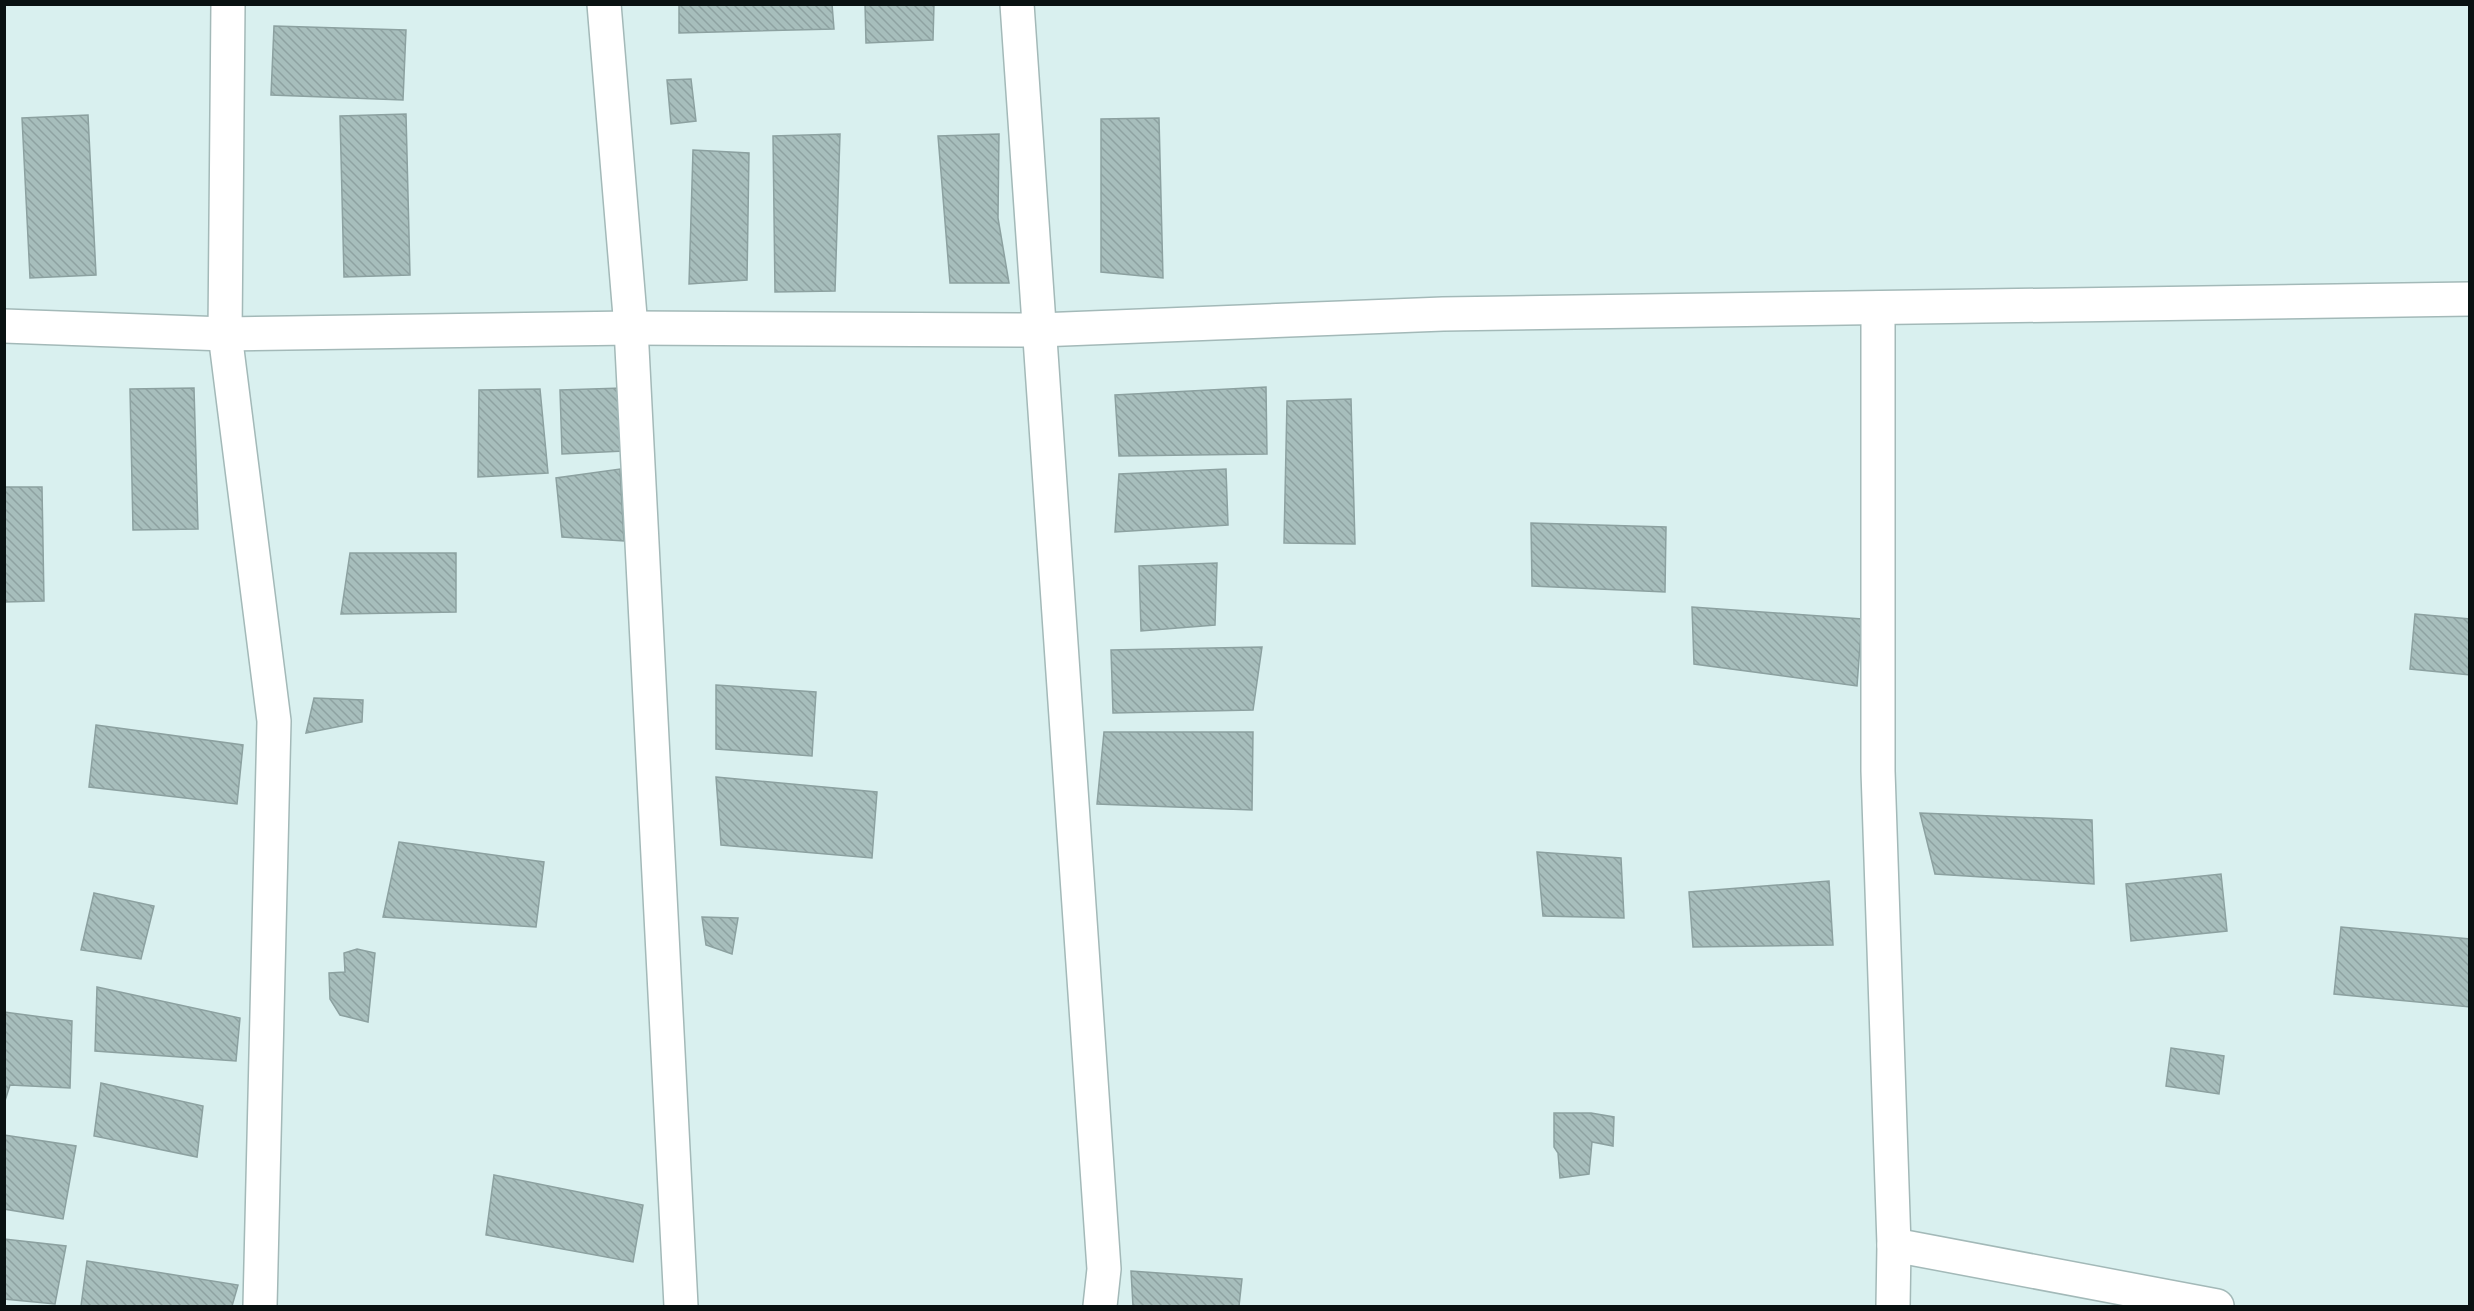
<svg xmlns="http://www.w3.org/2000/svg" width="2474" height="1311" font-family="'Varela Round',sans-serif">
<defs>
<pattern id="building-back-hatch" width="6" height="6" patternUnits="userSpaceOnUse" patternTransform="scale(1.5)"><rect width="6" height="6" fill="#a7bebc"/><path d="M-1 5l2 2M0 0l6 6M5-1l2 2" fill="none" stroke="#8ea2a1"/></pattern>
</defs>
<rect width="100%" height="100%" fill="#d9f0ef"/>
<g fill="url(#building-back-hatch)" stroke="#8ca1a0" stroke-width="1.5">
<path d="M679,4H832L834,29L679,33Z"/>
<path d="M865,4H934L933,40L866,43Z"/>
<path d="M274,26L406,30L403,100L271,95Z"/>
<path d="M691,79L696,121L671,124L667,80Z"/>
<path d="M406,114L410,275L344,277L340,116Z"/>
<path d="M88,115L96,275L30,278L22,118Z"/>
<path d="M1159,118L1163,278L1101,272V119Z"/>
<path d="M840,134L835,291L775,292L773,136Z"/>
<path d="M999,134L998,218L1009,283H950L938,136Z"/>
<path d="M693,150L749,153L747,280L689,284Z"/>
<path d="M1266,387L1267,454L1119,456L1115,395Z"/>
<path d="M194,388L198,529L133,530L130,389Z"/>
<path d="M622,388L624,451L562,454L560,390Z"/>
<path d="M540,389L548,473L478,477L479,390Z"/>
<path d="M1351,399L1355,544L1284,543L1287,401Z"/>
<path d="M620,469L624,541L562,537L556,478Z"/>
<path d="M1226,469L1228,525L1115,532L1119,474Z"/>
<path d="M4,487H42L44,601L4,602Z"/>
<path d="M1531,523L1666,527L1665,592L1532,586Z"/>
<path d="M350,553H456V612L341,614Z"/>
<path d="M1217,563L1215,625L1141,631L1139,566Z"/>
<path d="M1692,607L1862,619L1857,686L1694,664Z"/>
<path d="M2415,614L2470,619V675L2410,669Z"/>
<path d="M1262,647L1253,710L1113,713L1111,650Z"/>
<path d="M716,685L816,692L812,756L716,749Z"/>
<path d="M314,698L363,700L362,722L306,733Z"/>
<path d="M96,725L243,745L237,804L89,787Z"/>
<path d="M1104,732H1253L1252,810L1097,804Z"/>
<path d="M716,777L877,792L872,858L721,845Z"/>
<path d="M1920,813L2092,820L2094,884L1935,874Z"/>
<path d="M399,842L544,862L536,927L383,917Z"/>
<path d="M1537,852L1621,858L1624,918L1543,916Z"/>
<path d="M2221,874L2227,931L2131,941L2126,884Z"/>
<path d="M1829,881L1833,945L1693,947L1689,892Z"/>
<path d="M94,893L154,906L141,959L81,950Z"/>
<path d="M702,917L738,918L732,954L706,945Z"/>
<path d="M2341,927L2470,939V1007L2334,994Z"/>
<path d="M357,949L375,953L368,1022L340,1015L330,999L329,973L345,972L344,953Z"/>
<path d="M97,987L240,1018L236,1061L95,1051Z"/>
<path d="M4,1012L72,1021L70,1088L10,1085L4,1104Z"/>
<path d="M2171,1048L2224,1056L2219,1094L2166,1086Z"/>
<path d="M101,1083L203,1106L197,1157L94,1136Z"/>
<path d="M1554,1113H1591L1614,1117L1613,1146L1592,1142L1589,1174L1560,1178L1558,1153L1554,1147Z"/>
<path d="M4,1135L76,1146L63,1219L4,1209Z"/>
<path d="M494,1175L643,1205L633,1262L486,1235Z"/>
<path d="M4,1239L66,1246L55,1304L4,1299Z"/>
<path d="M87,1261L238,1285L232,1306H81Z"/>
<path d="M1131,1271L1242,1279L1239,1306H1133Z"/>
</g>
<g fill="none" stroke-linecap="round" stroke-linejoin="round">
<g stroke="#a3b9b8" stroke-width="36">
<g id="minor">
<path d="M228,4L225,334L274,721L260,1306"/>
<path d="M604,4L631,328L681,1306"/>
<path d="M1017,4L1104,1269L1100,1306"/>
<path d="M1878,308V771L1894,1245L1893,1306"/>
<path d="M4,326L225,334L631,328L1039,330L1443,314L2470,299"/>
<path d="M1894,1245L2217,1306"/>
</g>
</g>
<use href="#minor" stroke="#fff" stroke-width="33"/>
</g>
<rect width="2474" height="1311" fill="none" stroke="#091111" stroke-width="12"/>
</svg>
